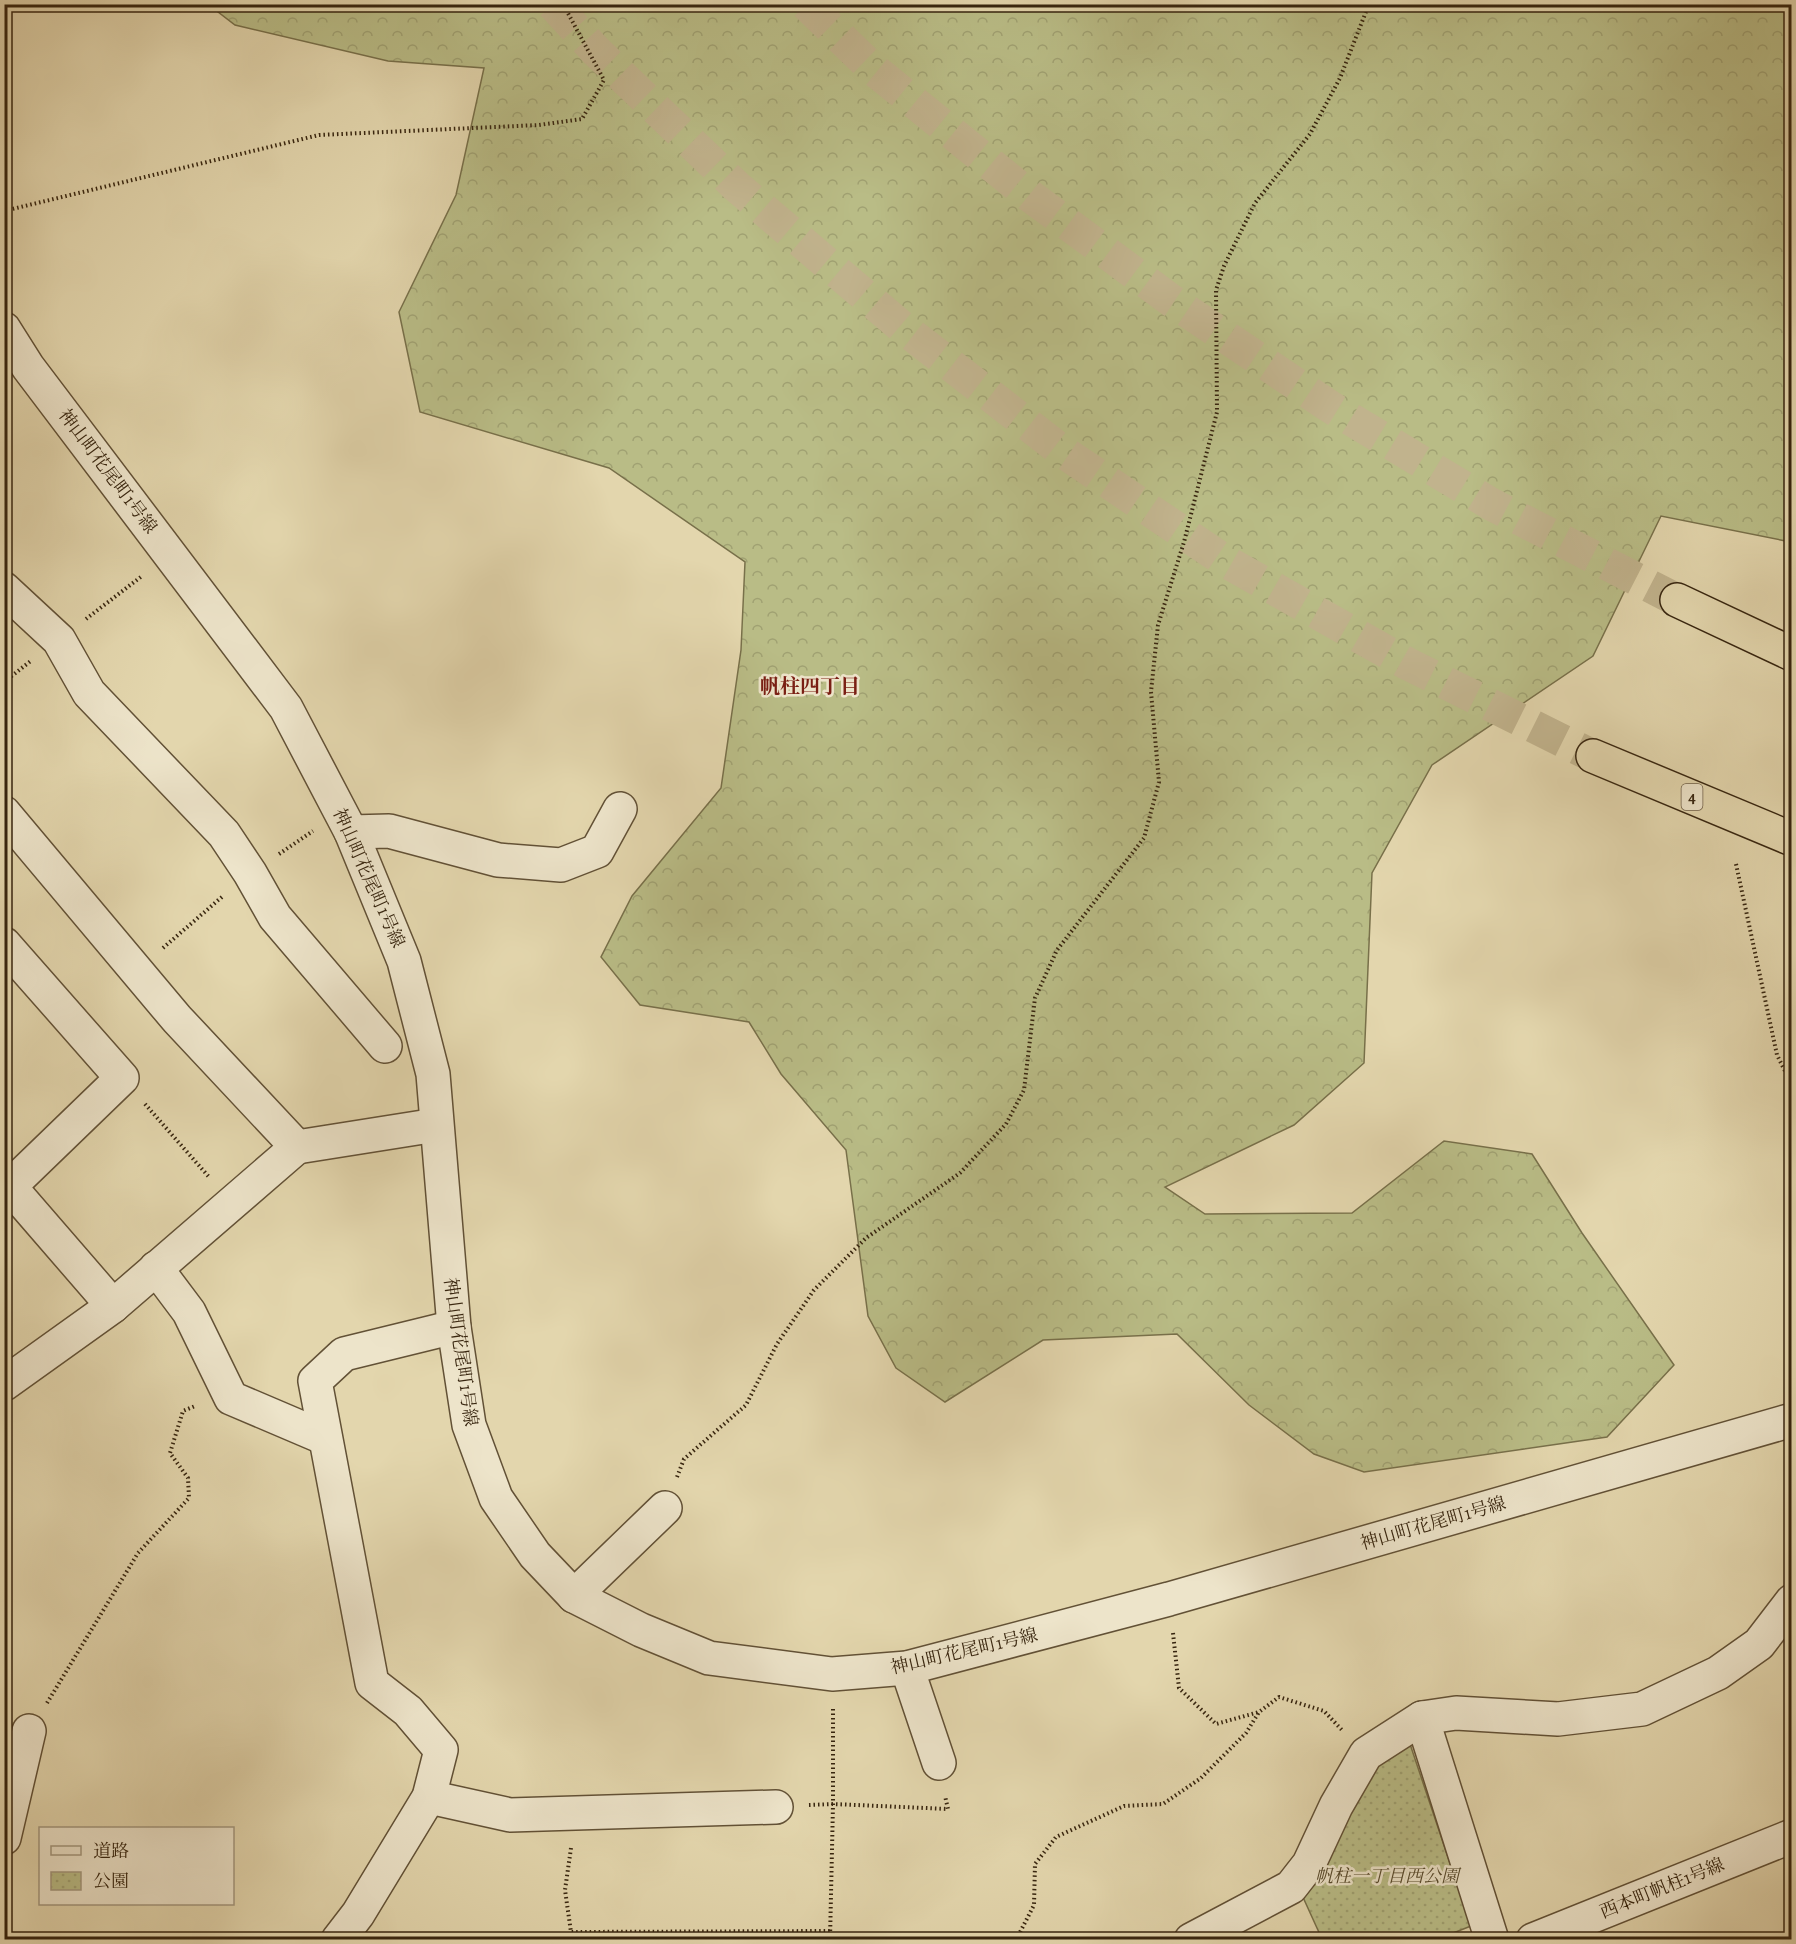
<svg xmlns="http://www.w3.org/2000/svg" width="1796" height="1944" font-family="Alegreya,'Noto Serif JP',serif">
<defs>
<pattern id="forest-crowns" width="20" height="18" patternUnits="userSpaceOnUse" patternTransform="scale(1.5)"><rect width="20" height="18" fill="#b9bc86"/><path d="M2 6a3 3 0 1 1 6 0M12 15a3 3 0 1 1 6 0" fill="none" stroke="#a0a172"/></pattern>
<pattern id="park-dots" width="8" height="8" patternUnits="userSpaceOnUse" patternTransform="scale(1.5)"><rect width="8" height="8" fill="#b9bc86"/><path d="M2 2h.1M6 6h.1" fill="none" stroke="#a0a172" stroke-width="1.8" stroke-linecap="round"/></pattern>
</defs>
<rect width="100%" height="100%" fill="#e3d6ad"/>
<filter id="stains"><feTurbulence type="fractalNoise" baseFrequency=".00333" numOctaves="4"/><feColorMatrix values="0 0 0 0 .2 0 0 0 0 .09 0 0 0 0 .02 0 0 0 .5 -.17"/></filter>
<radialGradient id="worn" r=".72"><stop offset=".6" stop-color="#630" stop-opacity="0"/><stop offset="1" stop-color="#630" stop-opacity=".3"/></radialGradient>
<path fill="url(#forest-crowns)" stroke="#78704a" stroke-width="1.5" d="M209,5H1791V542L1661,516L1593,656L1432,765L1372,873L1364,1063L1294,1125L1165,1187L1205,1214L1352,1213L1444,1141L1532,1154L1582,1233L1674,1365L1607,1437L1364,1472L1314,1454L1249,1405L1177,1334L1043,1340L945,1402L896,1368L868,1316L846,1150L781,1074L749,1022L640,1005L601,957L632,896L721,788L741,650L745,562L609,468L420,412L399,312L456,195L484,68L388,61L235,25Z"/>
<path fill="url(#park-dots)" stroke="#78704a" stroke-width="1.5" d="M1410,1744L1471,1926L1438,1939H1322L1302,1895L1376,1765Z"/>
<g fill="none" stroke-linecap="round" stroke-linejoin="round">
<g stroke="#c1b38d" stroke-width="33" stroke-dasharray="33 16" stroke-linecap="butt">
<path d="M553,4L595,50L736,186L903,328L1062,451L1225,561L1408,664L1593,756"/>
<path d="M806,4L873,69L1030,196L1172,301L1329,406L1491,504L1677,600"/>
</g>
<g stroke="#625136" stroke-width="36">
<g id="minor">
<path d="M4,329L28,367L286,708L351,832L404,961L433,1074L454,1327L469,1425L496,1498L535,1555L574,1596L641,1630L709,1658L832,1674L907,1668L1169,1599L1792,1420"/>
<path d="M4,589L59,640L89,693L224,834L250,873L275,917L385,1046"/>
<path d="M4,813L177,1019L297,1147L436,1125"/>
<path d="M351,832L389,831L498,860L561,865L597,851L620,809"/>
<path d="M4,944L122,1078L4,1192"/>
<path d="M4,1180L113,1306"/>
<path d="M156,1268L189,1312L231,1398L325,1438"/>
<path d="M4,1384L113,1306L297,1147"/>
<path d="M574,1596L665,1508"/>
<path d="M907,1668L939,1763"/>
<path d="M1422,1718L1492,1940"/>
<path d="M429,1797L510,1815L776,1807"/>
<path d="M4,1838L29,1731"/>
<path d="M338,1940L358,1914L429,1797L441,1750L408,1711L372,1683L315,1381L344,1354L454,1327"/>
<path d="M1191,1940L1291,1887L1309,1864L1336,1806L1366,1754L1422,1718L1456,1713L1558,1719L1642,1709L1718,1673L1759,1644L1792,1601"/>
<path d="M1533,1940L1792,1836"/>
</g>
</g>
<g stroke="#37250f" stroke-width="36">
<g id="highway">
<path d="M1677,600L1792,654"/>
<path d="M1593,756L1792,839"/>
</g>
</g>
<g stroke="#37250f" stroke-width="4" stroke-dasharray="1.5 3" stroke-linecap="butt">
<path d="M4,211L319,135L539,125L582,119L604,80L563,4"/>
<path d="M86,619L142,576"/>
<path d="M4,682L32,660"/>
<path d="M279,854L313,831"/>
<path d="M1736,864L1777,1055L1792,1085"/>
<path d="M163,948L223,896"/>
<path d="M145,1104L209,1177"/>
<path d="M677,1477L684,1459L746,1405L777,1344L814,1290L866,1238L960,1173L1006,1124L1024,1090L1035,998L1057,950L1144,838L1159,782L1151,692L1158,625L1184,542L1217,412L1216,290L1224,266L1255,203L1310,134L1340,78L1369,4"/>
<path d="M1173,1633L1179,1688L1216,1724L1259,1712"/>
<path d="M47,1703L138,1553L189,1498L188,1478L170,1453L183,1411L195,1406"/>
<path d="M809,1805L833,1804L948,1809L945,1796"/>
<path d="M571,1848L565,1890L571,1932L830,1931"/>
<path d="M830,1940L833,1804V1708"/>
<path d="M1016,1940L1034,1905L1035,1864L1056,1837L1124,1806L1163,1804L1201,1778L1246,1733L1259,1712L1279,1697L1324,1711L1342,1730"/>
</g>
<use href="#minor" stroke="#ede4ca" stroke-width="33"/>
<use href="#highway" stroke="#e3d6ad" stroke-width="33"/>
</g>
<g text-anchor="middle" stroke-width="5" stroke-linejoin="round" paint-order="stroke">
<rect fill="#ede4ca" stroke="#6e5e47" stroke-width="1.5" x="1681.5" y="784" width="21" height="26" rx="4.5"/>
<g font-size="16" font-weight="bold" fill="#37250f">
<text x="1692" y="803">4</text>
</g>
<g font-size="18" fill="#37250f" stroke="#ede4ca">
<text transform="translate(108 471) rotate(53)" y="6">神山町花尾町1号線</text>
<text transform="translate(369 878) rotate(66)" y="6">神山町花尾町1号線</text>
<text transform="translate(461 1352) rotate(82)" y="6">神山町花尾町1号線</text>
<text transform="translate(1433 1523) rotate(-16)" y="6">神山町花尾町1号線</text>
<text transform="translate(964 1651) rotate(-13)" y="6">神山町花尾町1号線</text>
<text transform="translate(1662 1888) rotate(-22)" y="6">西本町帆柱1号線</text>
</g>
<g font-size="18" font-style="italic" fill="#584b2d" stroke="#ede4ca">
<text x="1387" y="1882">帆柱一丁目西公園</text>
</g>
<g font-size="20" font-weight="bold" fill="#7a1f14" stroke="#ede4ca">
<text x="810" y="693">帆柱四丁目</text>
</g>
</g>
<rect width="1796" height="1944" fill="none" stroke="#e3d6ad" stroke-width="24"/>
<rect x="6" y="6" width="1784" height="1932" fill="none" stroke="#37250f" stroke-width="3"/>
<rect x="12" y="12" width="1772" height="1920" fill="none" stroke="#37250f" stroke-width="1.5"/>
<rect x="39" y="1827" width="195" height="78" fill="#ede4ca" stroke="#a4987f" stroke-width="1.5"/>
<rect x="51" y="1846" width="30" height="9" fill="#ede4ca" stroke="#a4987f" stroke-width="1.5"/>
<text x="93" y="1857" font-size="18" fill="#37250f">道路</text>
<rect x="51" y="1872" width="30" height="18" fill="url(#park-dots)" stroke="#a4987f" stroke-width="1.5"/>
<text x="93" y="1887" font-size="18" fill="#37250f">公園</text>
<rect width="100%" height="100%" filter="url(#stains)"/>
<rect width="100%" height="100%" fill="url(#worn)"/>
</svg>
